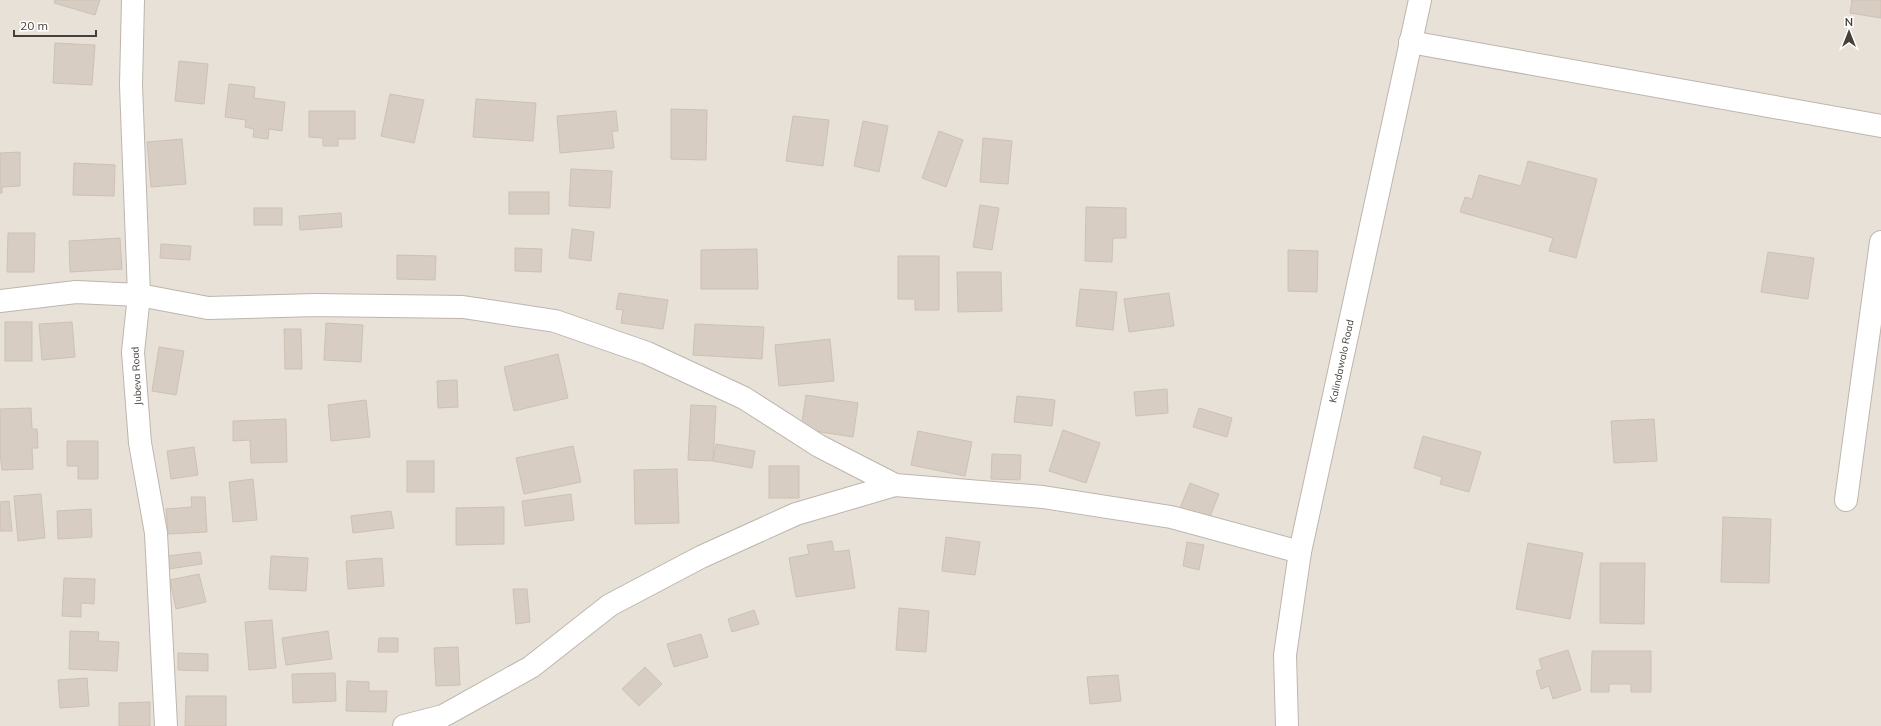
<svg xmlns="http://www.w3.org/2000/svg" width="1881" height="726" font-family="Mulish,sans-serif">
<rect width="100%" height="100%" fill="#f3efea"/>
<rect fill="#e7e1d8" x="0" y="0" width="1881" height="726"/>
<g fill="#d7cdc3" stroke="#cec1b4">
<path d="M55,0H100L95,15L54,3Z"/>
<path d="M1852,0H1881V18L1850,13Z"/>
<path d="M55,43L95,45L92,85L53,83Z"/>
<path d="M179,61L208,64L204,104L175,101Z"/>
<path d="M229,84L255,87L254,98L285,102L282,131L269,129L268,139L253,137L254,129L245,127L246,120L225,117Z"/>
<path d="M390,94L424,100L414,143L381,136Z"/>
<path d="M476,99L536,103L533,141L473,137Z"/>
<path d="M671,109L707,110L706,160L671,159Z"/>
<path d="M309,111H355V139H338V146H323V138L309,137Z"/>
<path d="M616,111L618,131H612L614,148L560,153L557,116Z"/>
<path d="M793,116L829,120L823,166L786,161Z"/>
<path d="M863,121L888,126L879,172L854,166Z"/>
<path d="M939,131L963,140L946,187L922,178Z"/>
<path d="M983,138L1012,141L1008,184L980,182Z"/>
<path d="M182,139L186,184L151,187L147,142Z"/>
<path d="M20,152V186L2,187V193H0V153Z"/>
<path d="M1528,161L1597,179L1576,258L1549,251L1553,238L1460,212L1465,197L1472,199L1479,175L1521,186Z"/>
<path d="M74,163L115,165L114,196L73,195Z"/>
<path d="M571,169L612,171L610,208L569,206Z"/>
<rect x="509" y="192" width="40" height="22"/>
<path d="M980,205L999,208L992,250L973,247Z"/>
<path d="M1086,207L1126,208V238H1113L1112,262L1085,261Z"/>
<rect x="254" y="208" width="28" height="17"/>
<path d="M341,213L342,227L300,230L299,216Z"/>
<path d="M572,229L594,232L591,261L569,258Z"/>
<path d="M8,233H35L34,272H7Z"/>
<path d="M120,238L122,269L70,272L69,241Z"/>
<path d="M161,244L191,246L190,260L160,258Z"/>
<path d="M515,248L542,249L541,272L515,271Z"/>
<path d="M757,249L758,289H701V250Z"/>
<path d="M1288,250L1318,251L1317,292L1288,291Z"/>
<path d="M1768,252L1814,258L1808,299L1761,292Z"/>
<path d="M397,255L436,256L435,280L397,279Z"/>
<path d="M898,256H939V310H915V299H898Z"/>
<path d="M957,272H1001L1002,311L958,312Z"/>
<path d="M1080,289L1117,292L1113,330L1076,326Z"/>
<path d="M619,293L668,300L663,329L621,323L623,310L616,309Z"/>
<path d="M1169,293L1174,326L1129,332L1124,299Z"/>
<rect x="5" y="322" width="27" height="39"/>
<path d="M72,322L75,357L42,360L39,324Z"/>
<path d="M326,323L363,325L361,362L324,360Z"/>
<path d="M695,324L764,327L762,359L693,355Z"/>
<path d="M284,329H301L302,369H285Z"/>
<path d="M830,339L834,381L779,386L775,345Z"/>
<path d="M159,347L184,351L176,395L152,391Z"/>
<path d="M558,354L568,398L514,411L504,367Z"/>
<path d="M457,380L458,407L438,408L437,381Z"/>
<path d="M1167,389L1168,413L1136,416L1134,392Z"/>
<path d="M806,395L858,403L853,437L801,429Z"/>
<path d="M1017,396L1055,400L1052,426L1014,422Z"/>
<path d="M366,400L370,437L331,441L328,405Z"/>
<path d="M691,405L716,406L713,461L688,460Z"/>
<path d="M31,408L32,429H37L38,448H32L33,469L2,470L0,452V409Z"/>
<path d="M1199,408L1232,418L1227,437L1193,427Z"/>
<path d="M286,419L287,462L251,463L250,440L233,441V421Z"/>
<path d="M1654,419L1657,461L1614,463L1611,421Z"/>
<path d="M1063,430L1100,443L1086,483L1049,471Z"/>
<path d="M918,431L972,442L965,476L911,465Z"/>
<path d="M1423,436L1481,452L1469,492L1440,484L1442,477L1414,468Z"/>
<path d="M67,441H98V479H78V466H67Z"/>
<path d="M716,444L755,451L752,468L713,461Z"/>
<path d="M573,446L581,482L524,494L516,458Z"/>
<path d="M194,447L198,475L171,479L167,451Z"/>
<path d="M992,454L1021,455L1020,480L991,479Z"/>
<rect x="407" y="461" width="27" height="31"/>
<rect x="769" y="466" width="30" height="32"/>
<path d="M677,469L679,523L635,524L634,470Z"/>
<path d="M253,479L257,520L233,522L229,482Z"/>
<path d="M1190,483L1219,494L1209,519L1180,508Z"/>
<path d="M41,494L45,538L18,541L14,496Z"/>
<path d="M571,494L574,520L525,526L522,501Z"/>
<path d="M191,497H205L207,532L168,534L166,509L192,507Z"/>
<path d="M9,501L12,531H0V502Z"/>
<path d="M504,507V544L456,545V508Z"/>
<path d="M91,509L92,537L58,539L57,511Z"/>
<path d="M391,511L394,528L353,533L351,516Z"/>
<path d="M1723,517L1771,519L1769,583L1721,582Z"/>
<path d="M946,537L980,542L975,575L942,571Z"/>
<path d="M832,541L834,552L849,550L855,588L796,597L789,558L809,554L807,545Z"/>
<path d="M1187,542L1204,545L1199,570L1183,566Z"/>
<path d="M1528,543L1583,553L1570,619L1516,609Z"/>
<path d="M200,552L202,564L169,569L167,556Z"/>
<path d="M271,556L308,558L306,591L269,589Z"/>
<path d="M382,558L384,586L348,589L346,561Z"/>
<path d="M1600,563H1645L1644,624L1600,623Z"/>
<path d="M199,574L206,602L176,609L170,580Z"/>
<path d="M64,578L95,579L94,604L81,603V617L62,616Z"/>
<path d="M513,589H527L530,622L516,624Z"/>
<path d="M899,608L929,611L926,652L896,650Z"/>
<path d="M754,610L759,624L732,632L728,619Z"/>
<path d="M272,620L276,668L249,670L245,622Z"/>
<path d="M70,631L99,632L98,641L119,642L117,671L69,669Z"/>
<path d="M328,631L332,659L286,665L282,638Z"/>
<path d="M701,634L708,657L674,667L667,644Z"/>
<path d="M379,638H398V652H378Z"/>
<path d="M458,647L460,685L436,686L434,648Z"/>
<path d="M1568,650L1581,690L1553,699L1549,686L1541,689L1536,671L1542,669L1539,659Z"/>
<path d="M1592,651H1651V692H1631V684H1609V692H1591Z"/>
<path d="M178,653L208,654V671L178,670Z"/>
<path d="M645,667L662,684L639,706L622,689Z"/>
<path d="M335,673L336,701L293,703L292,674Z"/>
<path d="M1118,675L1121,701L1090,704L1087,677Z"/>
<path d="M87,678L89,706L60,708L58,680Z"/>
<path d="M347,681L369,682V691H387L386,712L346,711Z"/>
<path d="M186,696H226V726H185Z"/>
<path d="M150,702V726H119V703Z"/>
</g>
<g fill="none" stroke-linecap="round" stroke-linejoin="round">
<g stroke="#beb6ad" stroke-width="24">
<g id="minor">
<path d="M133,0L131,85L139,295L133,352L140,443L156,533L166,726"/>
<path d="M1410,42L1881,126"/>
<path d="M0,301L76,292L139,295L208,308L315,305L463,307L555,321L647,353L744,398L819,446L895,485L1043,497L1171,517L1300,552"/>
<path d="M1846,500L1881,242"/>
<path d="M404,726L443,716L531,667L610,605L701,557L796,514L895,485"/>
</g>
</g>
<g stroke="#beb6ad" stroke-width="24">
<path id="tertiary" d="M1287,726L1285,655L1300,552L1420,0"/>
</g>
<use href="#minor" stroke="#fff" stroke-width="22"/>
<use href="#tertiary" stroke="#fff" stroke-width="22"/>
</g>
<g text-anchor="middle" stroke-width="4" stroke-linejoin="round" paint-order="stroke">
<g font-size="10" fill="#473f39" stroke="#fff">
<text transform="translate(1341 361) rotate(-78)" y="4">Kalindawalo Road</text>
<text transform="translate(136 376) rotate(-93)" y="4">Jubeva Road</text>
</g>
</g>
<g transform="translate(1849 32)" stroke="#ffffff" stroke-width="3" paint-order="stroke">
<path d="M0-3L7 15L0 10L-7 15Z" fill="#473f39"/>
<text y="-6" font-size="11" font-weight="bold" text-anchor="middle" fill="#473f39">N</text>
</g>
<path d="M14 30v6h82v-6" fill="none" stroke="#473f39" stroke-width="2"/>
<text x="20" y="30" font-size="12" fill="#473f39" stroke="#ffffff" stroke-width="3" paint-order="stroke">20 m</text>
</svg>
